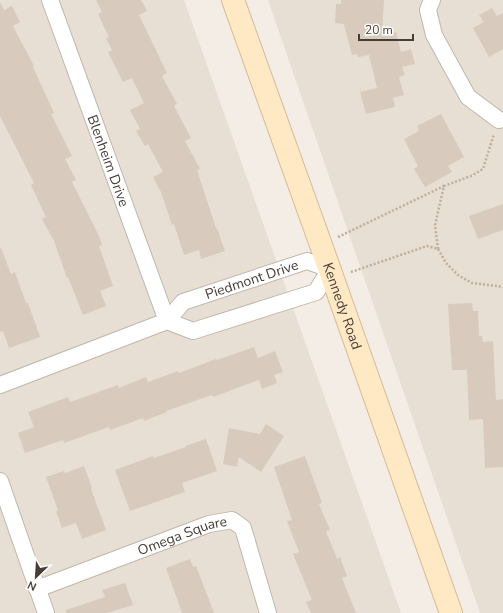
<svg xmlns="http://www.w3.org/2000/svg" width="503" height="613" font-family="'Nunito Sans',sans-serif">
<rect width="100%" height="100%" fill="#f3ede6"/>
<g fill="#e7dfd4">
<path d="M0,0H184L401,613H0Z"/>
<path d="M268,0H503V613H480Z"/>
</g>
<g fill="#d8cbbe">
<path d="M96,0H141L147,11L139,15L167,73L162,76L177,104L174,106L191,138L185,141L200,169L197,170L216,228H217L225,251L201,259L199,250L184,255L174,224L172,225L161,192L153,177L163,172L148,144L145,146L136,131L140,129L130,110L144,103L132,78L123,82L108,52L112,50L106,38L109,37L98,14L102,12Z"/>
<path d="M341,0H384L382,35L396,32L401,52L411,49L415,64L402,67L405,75L399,77L404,95L393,98L395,107L366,114L360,92L377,88L369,55L358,57L357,54L352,55L344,24L335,23L336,4H341Z"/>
<path d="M0,2L4,10L12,6L20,22L13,26L34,66L33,67L54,113L51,114L72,156L65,159L76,180L72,182L99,236L102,245L99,246L113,286L100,291L106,306L83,315L68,277L67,278L54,241L42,219L46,217L31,185L34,183L0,116Z"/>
<path d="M492,8L497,16L503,13V49L489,57L473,28L484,22L479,15Z"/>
<path d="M441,114L464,157L448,166L452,172L425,187L414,169L418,166L404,139L419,131L417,126Z"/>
<path d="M503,204V230L478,239L469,216Z"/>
<path d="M1,248L11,274L15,272L26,303H28L40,337L9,348L3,331L0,332V249Z"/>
<path d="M472,303L473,311H478L479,336H482L483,342L493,341L496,400L503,399V467L485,468L483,419L469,420L467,370H452L448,304Z"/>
<path d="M254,347L258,358L275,351L283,372L274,375L277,383L262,389L259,380L213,397L212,395L166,411L167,412L144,421L143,418L110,430L109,427L64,443L63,440L25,453L18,433L34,427L28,412L68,397L70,402L118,385L119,388L146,377L148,382L178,371L179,373L216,359L217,360Z"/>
<path d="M266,424L284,436L261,472L239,457L237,467L223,464L229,428L260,434Z"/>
<path d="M206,439L217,471L182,483L185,492L130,511L115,470L153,456L154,458L186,447L185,446Z"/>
<path d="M305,456L322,503L319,504L330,530L326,531L337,559L340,557L347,576L342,578L356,613H311L306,602L312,600L293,554L299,552L287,521L292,520L274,467Z"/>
<path d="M84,466L92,488L91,489L106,530L82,539L76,523L62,528L56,511L58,510L46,477L64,471L65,473Z"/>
<path d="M190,559L193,567L196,566L214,613H182L166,568Z"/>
<path d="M125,583L133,605L107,613H66V610L105,597L102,590Z"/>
</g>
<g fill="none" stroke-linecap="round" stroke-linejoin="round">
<g stroke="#c1b7ac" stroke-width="18">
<g id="street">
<path id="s1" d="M50,0L167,321"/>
<path d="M432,0L428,10L434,35L468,97L499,120"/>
<path id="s2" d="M0,385L167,321L183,302L307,261L330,269L316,292L193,331L167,321"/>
<path d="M0,481L46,613"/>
<path id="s3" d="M37,589L209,524L232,520L243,528L268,613"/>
</g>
</g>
<g stroke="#d3bb96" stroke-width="24">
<g id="secondary">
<path id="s4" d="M233,0L321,245L451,613"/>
</g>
</g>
<g stroke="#c0ae9a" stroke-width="2.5" stroke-dasharray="2 2" stroke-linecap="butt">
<path d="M338,237L444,186"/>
<path d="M438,249L435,225L444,186L471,176L483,169L494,134"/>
<path d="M351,272L427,246L438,249L446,263L458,275L472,283L490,285L503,287"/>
</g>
<use href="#street" stroke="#fff" stroke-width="16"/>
<use href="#secondary" stroke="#ffe9c5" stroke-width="22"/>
</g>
<g text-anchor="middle" stroke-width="4" stroke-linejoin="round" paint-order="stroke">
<g font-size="14" fill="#463d35" stroke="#fff">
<text dy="5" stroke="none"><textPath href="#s1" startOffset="171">Blenheim Drive</textPath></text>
<text dy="5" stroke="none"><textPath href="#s2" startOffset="276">Piedmont Drive</textPath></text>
<text dy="5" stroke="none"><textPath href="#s4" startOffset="325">Kennedy Road</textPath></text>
<text dy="5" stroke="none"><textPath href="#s3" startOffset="155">Omega Square</textPath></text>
</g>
</g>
<g transform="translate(36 577) rotate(205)" stroke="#ffffff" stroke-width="3" paint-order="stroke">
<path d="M0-3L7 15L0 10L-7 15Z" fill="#463d35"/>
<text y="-6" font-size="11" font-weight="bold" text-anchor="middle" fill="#463d35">N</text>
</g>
<path d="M359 34v6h54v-6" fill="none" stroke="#463d35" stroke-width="2"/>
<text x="365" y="34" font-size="12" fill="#463d35" stroke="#ffffff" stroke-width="3" paint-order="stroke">20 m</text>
</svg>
